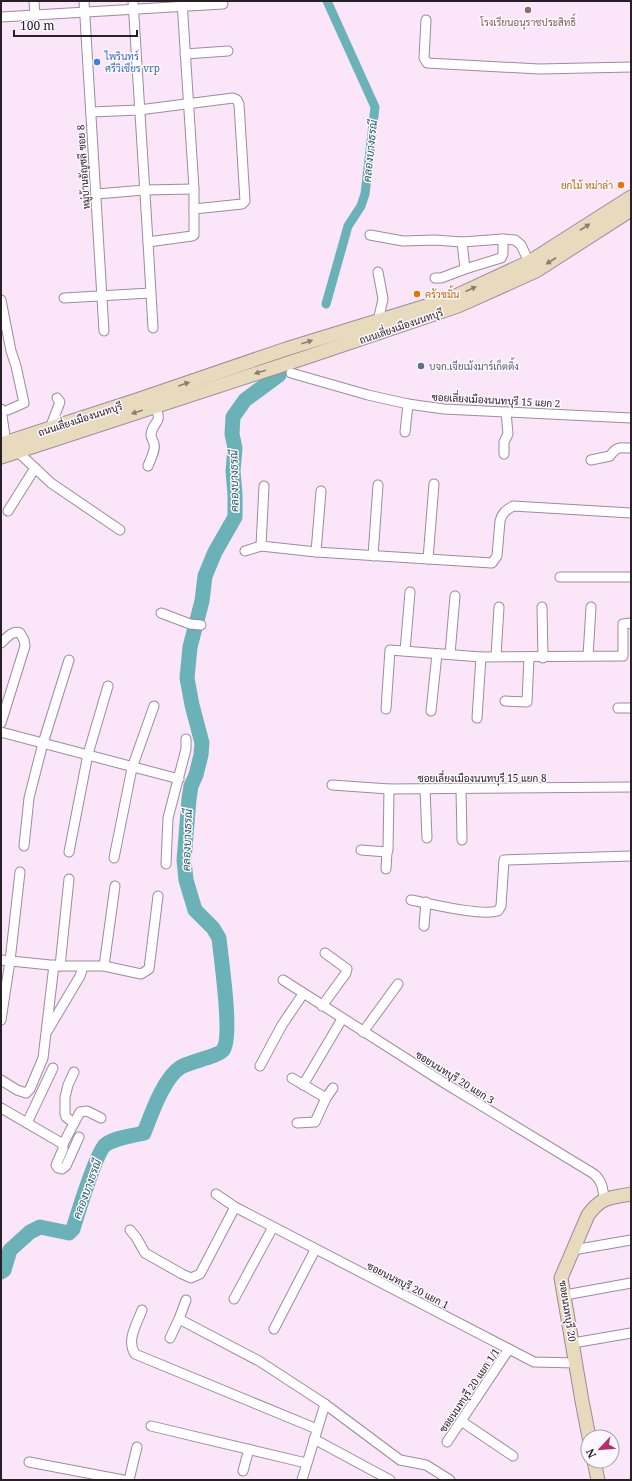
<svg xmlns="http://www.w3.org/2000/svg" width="632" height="1481" font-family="'Noto Serif',Sarabun,serif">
<rect width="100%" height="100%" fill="#fae5f9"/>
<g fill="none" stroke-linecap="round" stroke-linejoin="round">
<path stroke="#6bb2b8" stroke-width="9" d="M326,304L348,226L361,206L365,194L375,107L327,1"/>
<path stroke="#6bb2b8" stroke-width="15" d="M1,1272L4,1270L10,1250L30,1232L40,1227L69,1233L73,1229C78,1213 96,1153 105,1145C116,1137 132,1136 144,1133C151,1115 164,1077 181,1067C189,1062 219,1056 223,1050C233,1037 221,959 219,938L213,928L195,910L186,880L184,860L189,799L191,786L196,775L201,755L202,743L192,705L187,678L190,647L202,601L205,576L215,552L235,517V494L233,471L235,448L232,434L233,417L245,400L279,375"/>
<g stroke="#9e8b9e" stroke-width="11">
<g id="street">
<path d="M34,1L35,16"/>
<path d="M84,1L104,331"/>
<path d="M133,1L148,242L153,328"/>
<path d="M1,17L223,4"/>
<path d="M426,20L424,58L427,63L539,69L631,67"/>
<path d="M185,54L228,51"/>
<path d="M91,112L139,110L233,98L237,100L239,104L245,201L242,204L194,209"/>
<path d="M96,194L145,190L194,189"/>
<path d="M370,235L403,241L435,240L462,242L503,239L515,240L521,245L529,262"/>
<path d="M148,242L192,236L194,235V189L182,1"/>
<path d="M465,269L501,258L503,254V239"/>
<path d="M378,272L383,299L378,321"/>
<path d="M435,278H441L465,269L462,242"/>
<path d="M64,298L150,293"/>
<path d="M1,300L11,351L16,366L24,403L8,410"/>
<path d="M291,373L368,395L408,404L444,409L631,418"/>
<path d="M1,409L6,443"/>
<path d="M50,428L60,402L57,398"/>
<path d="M405,432L408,404"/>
<path d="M18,452L51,483L120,530"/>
<path d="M504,454V442L508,434L506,412"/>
<path d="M591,460L610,456C617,446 620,448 631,448"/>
<path d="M148,466C150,460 156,450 154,444C154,441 151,439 151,435C152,421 165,423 154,406"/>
<path d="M264,486L261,546L316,552L492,563L497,556L500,521C502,513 506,510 513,506L631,513"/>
<path d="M8,511L35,468"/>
<path d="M245,551L261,546"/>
<path d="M316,552L321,491"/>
<path d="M373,556L378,485"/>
<path d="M428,559L434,484"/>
<path d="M560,577H631"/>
<path d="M542,607L543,658"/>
<path d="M161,613L190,624L201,625"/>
<path d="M1,643C7,638 12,630 20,633L24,640L25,646L1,723"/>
<path d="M405,651L410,592"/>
<path d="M450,654L455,596"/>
<path d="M496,656L499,607"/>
<path d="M588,656L591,607"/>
<path d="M505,701L527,702L529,657"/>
<path d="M618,708H631"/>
<path d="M386,709L390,650L481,657L623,656V624L631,623"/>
<path d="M431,711L437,654"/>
<path d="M477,718L481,657"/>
<path d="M1,732L179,779"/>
<path d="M332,785L389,789L631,787"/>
<path d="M425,789L427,838"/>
<path d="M461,789L462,840"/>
<path d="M24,846L29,798L43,743L69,660"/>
<path d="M361,850L387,852L388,850L389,789"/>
<path d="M69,852L88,754L108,686"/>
<path d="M114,858L132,768L154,706"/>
<path d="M166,864L168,818L186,749V739"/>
<path d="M386,869L387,852"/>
<path d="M411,900C432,904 479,916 498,911L501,906L504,860L631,856"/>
<path d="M424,926L426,902"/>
<path d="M1,960L60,966H104L141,974L149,969L158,896"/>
<path d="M60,966L69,879"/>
<path d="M104,966L115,886"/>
<path d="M283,980L446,1084L594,1174C602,1181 603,1188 604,1199"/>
<path d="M322,1006L346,973L347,969L325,953"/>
<path d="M1,1020L10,961L20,872"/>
<path d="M48,1030L80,976L83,967"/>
<path d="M363,1032L398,984"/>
<path d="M260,1066L282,1025L303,994"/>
<path d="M74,1072L68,1085L65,1097V1114L66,1117L74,1123"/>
<path d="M292,1078L326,1098L333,1088"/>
<path d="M1,1080L17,1090L26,1093L30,1089L43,1058L54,965"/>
<path d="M303,1085L342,1019"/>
<path d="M1,1108L63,1144V1149L56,1165L58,1168L62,1169L66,1166L79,1137"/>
<path d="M27,1123L53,1068"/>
<path d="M297,1123L315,1122L326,1098"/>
<path d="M63,1144L80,1112L87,1111L101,1118"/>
<path d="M216,1194L235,1207L534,1362L576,1363"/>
<path d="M130,1230L136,1237L145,1253L182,1274L191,1278L200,1274L235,1207"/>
<path d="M573,1250L631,1240"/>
<path d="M565,1295L631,1283"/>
<path d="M234,1299L273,1227"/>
<path d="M142,1310C137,1324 126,1340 135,1354L317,1429"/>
<path d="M179,1319L186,1300"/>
<path d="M274,1329L315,1250"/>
<path d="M170,1338L179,1319L259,1361L325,1404L400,1460L426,1465L450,1480"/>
<path d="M573,1343L631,1333"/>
<path d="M461,1421L513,1456"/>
<path d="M151,1426L306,1463"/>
<path d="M314,1439L390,1480"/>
<path d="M447,1442L509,1349"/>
<path d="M29,1462L123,1480"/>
<path d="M243,1471L249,1449"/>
<path d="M129,1480L137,1447"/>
<path d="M302,1480L325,1404"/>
</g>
</g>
<g stroke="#9e8b9e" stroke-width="15">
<g id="secondary">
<path d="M1,444L137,400L286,349L449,299L529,262L631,197"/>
<path d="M1,457L310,356L458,306L536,271L631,210"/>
<path d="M589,1437L582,1401L561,1278L588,1215C602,1196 610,1198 631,1194"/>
<path d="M594,1461L598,1480"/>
</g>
</g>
<use href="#street" stroke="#fff" stroke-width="9"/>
<use href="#secondary" stroke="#e8dabc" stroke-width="13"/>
</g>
<defs><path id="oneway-solid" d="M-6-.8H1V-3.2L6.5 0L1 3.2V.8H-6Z"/></defs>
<g fill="#887d72">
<use href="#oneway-solid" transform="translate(585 227) rotate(-33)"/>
<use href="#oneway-solid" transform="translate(551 261) rotate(147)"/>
<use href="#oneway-solid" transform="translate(471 289) rotate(-24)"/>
<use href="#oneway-solid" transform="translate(307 342) rotate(-18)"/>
<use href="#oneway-solid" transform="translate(260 372) rotate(162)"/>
<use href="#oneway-solid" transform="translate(184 384) rotate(-19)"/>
<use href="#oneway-solid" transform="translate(137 412) rotate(162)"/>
</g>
<circle fill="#8d6e63" stroke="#fdf8fd" stroke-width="1.5" cx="528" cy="10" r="4"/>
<circle fill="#3f7fe0" stroke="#fdf8fd" stroke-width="1.5" cx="97" cy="62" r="4"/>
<g fill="#e8710a" stroke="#fdf8fd" stroke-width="1.5">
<circle cx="621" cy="185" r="4"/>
<circle cx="417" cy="294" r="4"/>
</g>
<circle fill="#5c6f8a" stroke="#fdf8fd" stroke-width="1.5" cx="421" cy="366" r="4"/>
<g text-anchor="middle" stroke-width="3" stroke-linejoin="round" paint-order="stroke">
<g font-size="10" fill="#785e54" stroke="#fdf8fd">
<text x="528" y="26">โรงเรียนอนุราชประสิทธิ์</text>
</g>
<g font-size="10" fill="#366cbe" stroke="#fdf8fd" text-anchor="start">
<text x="105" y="60">ไพรินทร์<tspan x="105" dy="12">ศรีวิเชียร vrp</tspan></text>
</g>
<g font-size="10" fill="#272027" stroke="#fdf8fd">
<text transform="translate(83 167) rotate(-94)" y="4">หมู่บ้านอัญชลี ซอย 8</text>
<text transform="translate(401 326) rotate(-19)" y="4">ถนนเลี่ยงเมืองนนทบุรี</text>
<text transform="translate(496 400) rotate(3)" y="4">ซอยเลี่ยงเมืองนนทบุรี 15 แยก 2</text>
<text transform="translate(80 419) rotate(-18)" y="4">ถนนเลี่ยงเมืองนนทบุรี</text>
<text x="482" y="782">ซอยเลี่ยงเมืองนนทบุรี 15 แยก 8</text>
<text transform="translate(455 1077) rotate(32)" y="4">ซอยนนทบุรี 20 แยก 3</text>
<text transform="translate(408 1285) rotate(27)" y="4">ซอยนนทบุรี 20 แยก 1</text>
<text transform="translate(568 1311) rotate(81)" y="4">ซอยนนทบุรี 20</text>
<text transform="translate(469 1390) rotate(-56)" y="4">ซอยนนทบุรี 20 แยก 1/1</text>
</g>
<g font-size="10" fill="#c56008" stroke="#fdf8fd" text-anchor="end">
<text x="613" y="189">ยกไม้ หม่าล่า</text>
<text x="425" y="298" text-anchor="start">ครัวขมิ้น</text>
</g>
<g font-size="10" fill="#4e5e75" stroke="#fdf8fd" text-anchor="start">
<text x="429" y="370">บจก.เจียเม้งมาร์เก็ตติ้ง</text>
</g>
<g font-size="11" font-style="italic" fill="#225f63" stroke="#fdf8fd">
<text transform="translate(370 151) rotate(-84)" y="4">คลองบางธรณี</text>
<text transform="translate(234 481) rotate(-91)" y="4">คลองบางธรณี</text>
<text transform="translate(187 840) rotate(-88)" y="4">คลองบางธรณี</text>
<text transform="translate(87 1189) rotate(-70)" y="4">คลองบางธรณี</text>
</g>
</g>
<rect width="632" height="1481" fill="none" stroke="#272027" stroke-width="4"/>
<g transform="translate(600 1449) rotate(244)"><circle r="19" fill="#fdf8fd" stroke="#a7a2a7"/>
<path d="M0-3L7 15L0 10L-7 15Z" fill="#b62d6b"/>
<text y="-6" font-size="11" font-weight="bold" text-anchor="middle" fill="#272027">N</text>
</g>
<path d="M14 30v6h123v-6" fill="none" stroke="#272027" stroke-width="2"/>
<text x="20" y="30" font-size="12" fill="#272027" stroke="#fdf8fd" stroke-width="3" paint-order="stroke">100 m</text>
</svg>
